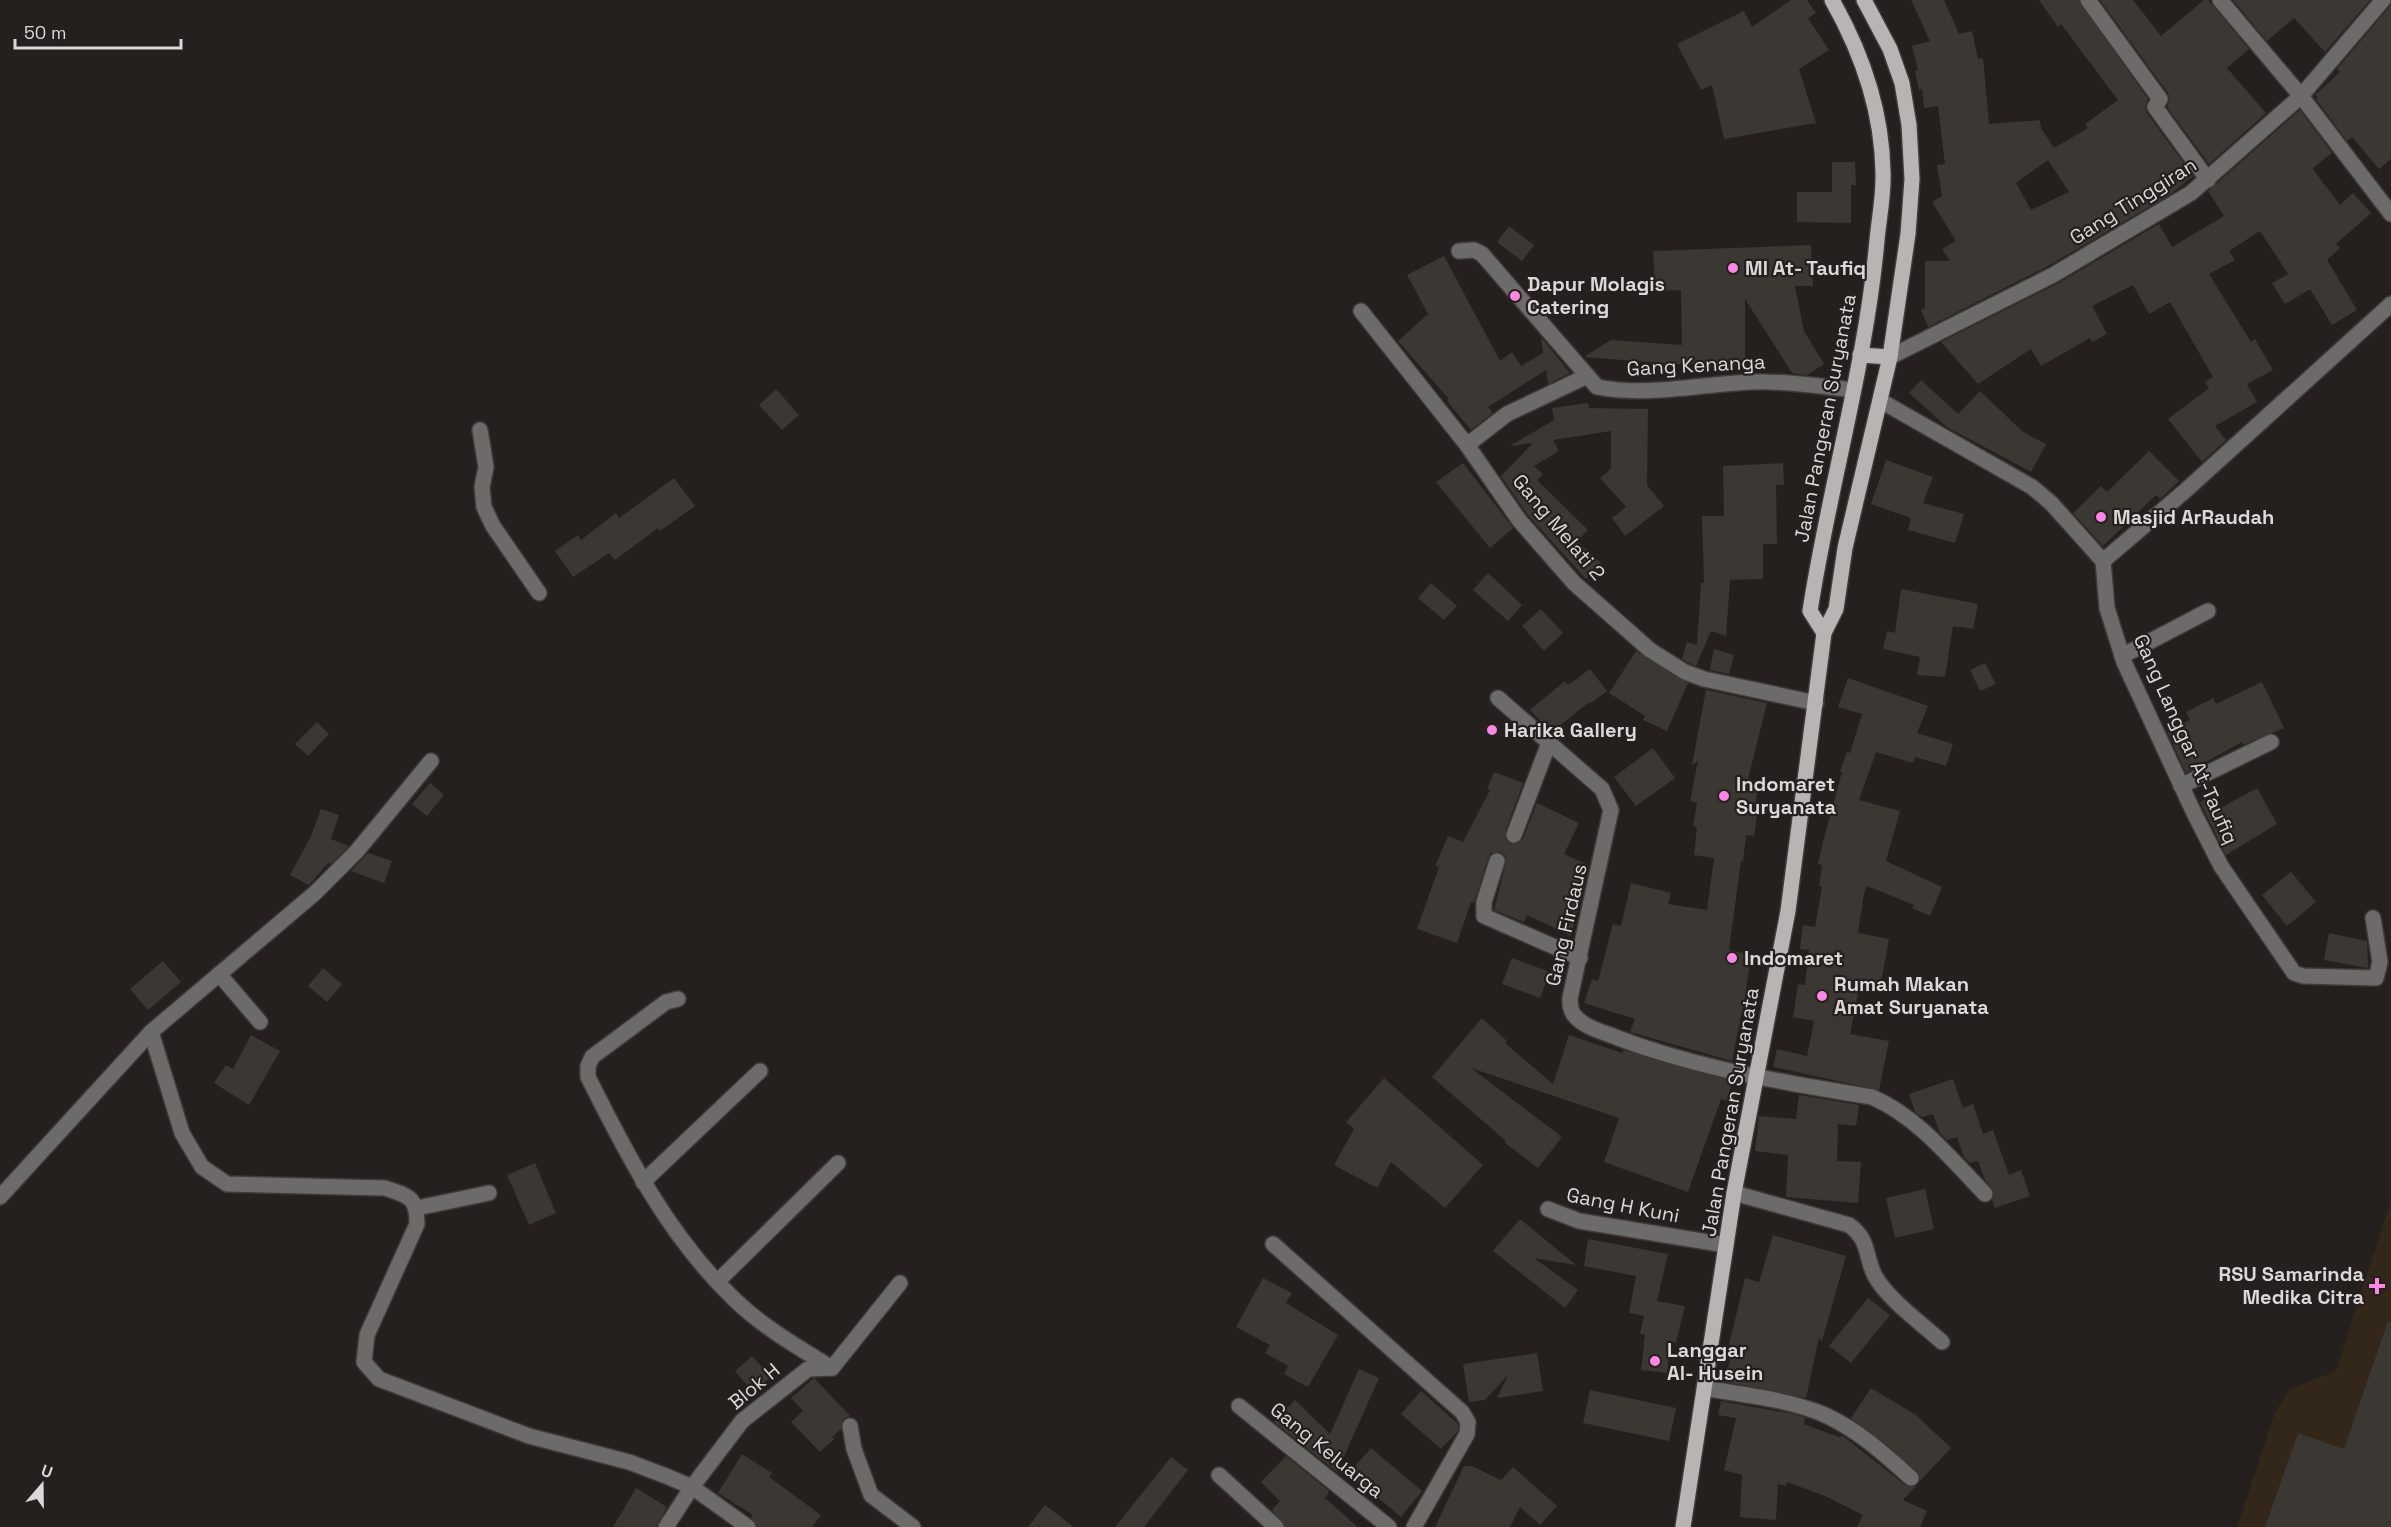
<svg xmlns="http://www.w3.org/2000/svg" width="2391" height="1527" font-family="'Space Grotesk',sans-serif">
<rect width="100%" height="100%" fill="#25201e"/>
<path fill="#322718" d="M2391,1200V1527H2237L2275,1412L2290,1389L2336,1371Z"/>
<g fill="#3b3733" fill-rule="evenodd">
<path d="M1791,0H1807L1816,13L1808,18L1829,50L1799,69L1816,123L1724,139L1712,85L1701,90L1677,44L1744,11L1752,27Z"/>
<path d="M1911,0H1944L1959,34L1972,31L1978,59L1983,58L1989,124L2040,120L2041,128L2054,148L2088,128L2085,124L2118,100L2061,24L2058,27L2039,0H2078L2148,99L2145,107L2147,113L2193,176L2171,194L2048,266L1928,327L1921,310L1925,308V261H1950L1942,249L1956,241L1932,202L1942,196L1937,165L1945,164L1938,106L1924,108L1922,89L1919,90L1915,71L1918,70L1912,46L1930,41ZM2048,160L2069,192L2031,210L2016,183Z"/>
<path d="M2100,0H2133L2161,36L2204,0H2208L2249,49L2227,68L2266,113L2209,164L2167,107L2170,99L2168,93Z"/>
<path d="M2233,0H2370L2325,52L2294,18L2267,41Z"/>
<path d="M2391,5V159L2379,169L2352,137L2347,141L2316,99L2318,98L2315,95L2340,72L2337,69Z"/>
<path d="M2300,110L2332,153L2313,168L2315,172L2340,205L2353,193L2371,213L2336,244L2340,248L2327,260L2357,310L2332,325L2310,289L2285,304L2272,283L2288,274L2260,231L2229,251L2235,260L2209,274L2251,342L2255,339L2273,370L2247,384L2257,402L2215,426L2226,440L2202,462L2168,419L2209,388L2205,382L2213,377L2170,302L2149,314L2133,285L2092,306L2107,334L2092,342L2090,338L2041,366L2031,349L1978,384L1941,342L2057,284L2159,224L2172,247L2224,216L2208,191Z"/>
<path d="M1832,162H1855L1856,185H1851V223L1797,222V192H1832Z"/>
<path d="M1509,226L1534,245L1522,261L1497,242Z"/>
<path d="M1811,245L1813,286H1795L1804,331L1824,364L1807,375L1792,373L1745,299V365L1675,364L1584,357L1611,340L1682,345L1681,290L1655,291L1653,251Z"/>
<path d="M1444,256L1500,361L1512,352L1521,366L1543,353L1541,337L1570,373L1548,384L1546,370L1488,407L1493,413L1471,430L1447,401L1449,399L1398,341L1428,314L1407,275Z"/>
<path d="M1921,380L1958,414L1980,391L2023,432L2046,444L2031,472L1947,427L1909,393Z"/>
<path d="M776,389L799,415L782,430L759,405Z"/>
<path d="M1588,403L1589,408L1648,409L1647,485L1664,506L1625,536L1612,518L1626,507L1600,478L1611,469V431L1553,440L1559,451L1534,466L1543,474L1537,480L1588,530L1577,541L1601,563L1586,579L1527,514L1501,476L1533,443L1510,446L1554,420L1552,408Z"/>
<path d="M2149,451L2179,481L2160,499L2156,495L2103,546L2073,513L2101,486L2107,492Z"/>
<path d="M1886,460L1933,477L1923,503L1964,514L1955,543L1908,530L1911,518L1871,504Z"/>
<path d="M1463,463L1513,528L1490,548L1436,482Z"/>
<path d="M1783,463L1784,485H1776L1777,544H1763V579L1730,580L1726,636L1711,631L1696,666L1689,663L1682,659L1687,642L1697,645L1701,583H1704L1702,516H1724L1723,466Z"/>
<path d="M674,478L695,506L660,531L658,528L615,560L609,553L573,577L555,551L578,535L581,540L616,513L619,518Z"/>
<path d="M1488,573L1522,605L1508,621L1473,590Z"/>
<path d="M1431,583L1457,606L1444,620L1418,598Z"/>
<path d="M1901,589L1978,604L1973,629L1953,626L1945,677L1917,675L1920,657L1883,649L1887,631L1895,633Z"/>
<path d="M1541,609L1563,633L1544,651L1522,626Z"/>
<path d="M1714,649L1734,655L1729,674L1710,670Z"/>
<path d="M1636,651L1688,683L1667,731L1643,720L1645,716L1609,693Z"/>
<path d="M1985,663L1996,684L1980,691L1970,670Z"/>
<path d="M1590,669L1607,691L1591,703L1589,702L1552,732L1530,710L1565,681L1568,685Z"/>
<path d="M1848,678L1928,706L1917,733L1953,744L1946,766L1915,757L1913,763L1876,752L1859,800L1900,811L1886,861L1942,887L1930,916L1912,908L1914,905L1867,886L1864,894L1858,933L1889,939L1880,988L1860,984L1850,1034L1889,1041L1879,1090L1773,1067L1777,1049L1807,1056L1814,1021L1793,1017L1798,984L1805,985L1809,950L1800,949L1803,925L1815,927L1822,887L1819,886L1822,865L1818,864L1823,842L1842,772L1840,771L1847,752L1850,753L1862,714L1838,707Z"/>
<path d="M2262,682L2284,728L2243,745L2242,742L2186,773L2167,731L2190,720L2186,712L2213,698L2216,704Z"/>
<path d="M1706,690L1767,703L1746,787L1758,790L1753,815L1757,816L1754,836L1746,835L1743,861H1741L1729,950L1751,955L1746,991L1732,1061L1630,1032L1635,1019L1584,1003L1592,979L1598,981L1613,924L1621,926L1631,883L1671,893L1668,904L1707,910L1714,858L1694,855L1697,827L1693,826L1697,803L1690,801L1698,761L1692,765Z"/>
<path d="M317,722L329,734L308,756L295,744Z"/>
<path d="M1653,748L1675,778L1636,806L1614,777Z"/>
<path d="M1494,772L1523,783L1505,832V837L1510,844H1516L1523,839L1537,803L1579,823L1564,854L1588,865L1582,878L1586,879L1571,936L1527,915L1524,922L1494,910L1506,863L1505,855L1499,852L1491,853L1488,858L1474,903L1471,902L1457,943L1417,929L1439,867L1435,866L1448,836L1463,842L1490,790L1487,789Z"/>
<path d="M430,783L444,795L427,816L412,804Z"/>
<path d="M2257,788L2277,824L2226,855L2200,802L2209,798L2215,811Z"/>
<path d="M321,809L339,815L331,839L349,846L331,864L328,863L309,885L290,875L311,836Z"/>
<path d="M368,853L392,861L384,883L351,871Z"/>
<path d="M2291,872L2316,902L2287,926L2262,895Z"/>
<path d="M2329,933L2367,941L2368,968L2324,960Z"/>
<path d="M1512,958L1550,972L1540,998L1502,984Z"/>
<path d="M163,961L181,982L148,1010L130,989Z"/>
<path d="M323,968L342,984L327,1002L308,986Z"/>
<path d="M1482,1018L1507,1041L1505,1043L1553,1084L1569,1035L1622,1053L1623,1050L1732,1081L1727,1101L1721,1099L1688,1192L1604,1162L1619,1118L1471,1068L1562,1137L1538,1168L1505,1143L1506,1141L1432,1077Z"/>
<path d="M251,1035L280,1051L249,1105L214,1083L226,1065L233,1069Z"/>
<path d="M1384,1078L1483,1165L1445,1208L1391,1162L1377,1188L1334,1165L1354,1129L1346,1122Z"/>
<path d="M1953,1079L1963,1108L1973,1104L1983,1134L1993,1130L2009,1175L2021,1170L2030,1196L1995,1208L1992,1200L1994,1191L1985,1180L1978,1161L1970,1163L1964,1157L1957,1137L1947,1140L1940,1133L1933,1114L1922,1117L1915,1112L1909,1094Z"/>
<path d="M1799,1095L1859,1105L1856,1126L1838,1124L1837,1161L1861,1162L1858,1203L1786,1197L1788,1155L1755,1151L1759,1116L1796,1119Z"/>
<path d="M535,1163L556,1213L529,1225L507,1175Z"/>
<path d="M1925,1189L1934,1229L1895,1238L1886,1198Z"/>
<path d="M1520,1219L1576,1265L1534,1258L1578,1290L1565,1308L1493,1251Z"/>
<path d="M1773,1235L1846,1256L1822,1341L1819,1338L1806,1398L1725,1382L1733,1346L1729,1345L1745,1278L1759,1282Z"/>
<path d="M1588,1239L1668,1254L1657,1301L1685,1306L1676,1343L1671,1342L1667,1373L1641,1370L1645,1335L1640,1334L1644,1316L1629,1313L1636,1276L1584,1266Z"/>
<path d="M1263,1278L1292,1293L1286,1303L1338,1335L1308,1387L1284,1374L1288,1366L1265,1353L1270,1345L1236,1327Z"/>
<path d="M1868,1298L1890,1315L1851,1363L1829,1346Z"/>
<path d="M2388,1321L2391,1322V1527H2265L2298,1433L2344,1449Z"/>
<path d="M1537,1353L1543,1391L1497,1398L1508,1375L1485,1400L1469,1402L1463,1364Z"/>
<path d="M752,1356L771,1377L753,1392L735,1371Z"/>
<path d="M1359,1369L1379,1378L1337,1472L1274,1422L1295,1400L1330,1434Z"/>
<path d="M814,1378L850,1416L843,1419L841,1429L832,1437L834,1439L820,1452L791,1422L803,1411L791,1398Z"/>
<path d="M1871,1388L1916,1415L1951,1448L1919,1482L1917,1471L1851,1418Z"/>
<path d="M1590,1390L1676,1408L1669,1441L1583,1423Z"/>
<path d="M1421,1391L1458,1424V1431L1441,1449L1401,1414Z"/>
<path d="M1721,1401L1793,1414L1805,1418L1804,1424L1839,1437L1843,1436L1905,1485L1916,1486L1903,1500L1927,1511L1920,1527H1857L1863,1515L1825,1496L1787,1482L1786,1486L1778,1484L1776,1520L1740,1517L1742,1475L1724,1470L1736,1418L1718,1415Z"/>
<path d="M1371,1448L1422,1491L1401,1517L1349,1473Z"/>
<path d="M742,1454L772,1473L769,1477L821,1515L812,1527H758L751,1517L753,1515L718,1493Z"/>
<path d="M1286,1456L1329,1491L1324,1501L1326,1499L1358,1527H1285L1272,1510L1280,1501L1261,1482Z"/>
<path d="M1171,1457L1188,1470L1144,1527H1115Z"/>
<path d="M1464,1466H1472L1501,1480L1513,1467L1557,1506L1540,1525L1520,1507L1510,1527H1435Z"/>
<path d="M636,1488L667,1507L656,1527H613Z"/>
<path d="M1045,1505L1074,1527H1028Z"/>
</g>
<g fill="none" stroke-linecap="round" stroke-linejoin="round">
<g stroke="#3f3a38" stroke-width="18">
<g id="minor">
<path d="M2088,0L2160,99L2155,107L2208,180"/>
<path d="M2220,0L2301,96L2391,214"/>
<path d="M1459,251L1474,250L1482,254L1597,387C1650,397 1699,384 1752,382C1786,381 1819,386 1853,390"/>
<path d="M1361,311L1467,445L1519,520L1574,583L1650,650L1685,672L1704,679L1816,703"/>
<path d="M1890,357L2053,275L2191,193L2301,96L2383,0"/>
<path d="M1881,401L2032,487L2051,503L2103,561L2107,608L2124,662L2194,813L2221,866L2294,973L2303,976L2376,978L2380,962L2373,918"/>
<path d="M480,430L486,467L482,487L484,507L493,526L539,593"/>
<path d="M1467,445L1507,414L1587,376"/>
<path d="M2103,561L2185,491L2391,304"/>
<path d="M2122,656L2208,611"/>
<path d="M1498,698L1602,789L1611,810L1570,998C1570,1005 1570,1010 1574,1015C1584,1028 1604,1032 1618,1038C1700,1069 1786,1083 1872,1097C1918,1117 1951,1159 1985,1194"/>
<path d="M2181,786L2271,742"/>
<path d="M1514,835L1549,743"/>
<path d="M1497,861L1484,902V916L1580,958"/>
<path d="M219,974L260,1022"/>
<path d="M678,999L666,1002L592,1057L588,1066V1077C628,1157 669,1237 735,1300C763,1327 799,1348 832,1368"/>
<path d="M151,1032L182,1133L202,1167L227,1184L385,1188C408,1196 417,1196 417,1224L367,1335L364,1362L379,1379L529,1436L629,1462L666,1476L692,1487L748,1527"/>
<path d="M643,1182L760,1071"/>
<path d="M1734,1193L1849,1225C1872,1241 1864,1261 1878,1281C1894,1304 1921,1323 1942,1342"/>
<path d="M0,1197L151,1032L315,893L357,851L431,761"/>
<path d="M417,1208L489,1193"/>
<path d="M1548,1209L1579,1221L1726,1245"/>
<path d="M1273,1244L1462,1412L1468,1422L1467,1434L1414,1527"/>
<path d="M718,1281L838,1163"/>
<path d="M832,1368L900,1283"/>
<path d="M1704,1388C1743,1395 1788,1399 1825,1415C1858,1430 1884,1454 1911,1478"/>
<path d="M1239,1406L1389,1527"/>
<path d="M850,1426L854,1449L871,1495L913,1527"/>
<path d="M1219,1475L1276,1527"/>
<path d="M666,1527L692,1487L742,1421L808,1369L832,1368"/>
</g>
</g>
<g stroke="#3f3a38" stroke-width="18">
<g id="major">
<path d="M1860,355L1890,357"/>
<path d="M1824,633L1810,611C1829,487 1866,365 1877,240C1879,218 1884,195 1883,172C1882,111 1862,53 1832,0"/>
<path d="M1683,1527L1734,1193L1788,911L1824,633L1836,609L1845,548L1890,357L1908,234L1912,179L1909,125L1902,83L1890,49L1864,0"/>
</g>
</g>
<use href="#minor" stroke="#6d6a6a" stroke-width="15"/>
<use href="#major" stroke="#bab3b4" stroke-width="15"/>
</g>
<g fill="#fb87e5" stroke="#25201e" stroke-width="2">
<circle cx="1733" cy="268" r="6"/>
<circle cx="1515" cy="296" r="6"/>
<circle cx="2101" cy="517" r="6"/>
<circle cx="1492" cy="730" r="6"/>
<circle cx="1724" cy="796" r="6"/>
<circle cx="1732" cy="958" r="6"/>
<circle cx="1822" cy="996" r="6"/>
<path d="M2374 1277h6v6h6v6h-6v6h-6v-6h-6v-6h6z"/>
<circle cx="1655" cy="1361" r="6"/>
</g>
<g text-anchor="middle" stroke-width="4.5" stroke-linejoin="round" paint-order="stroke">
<g font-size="20" fill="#dcd8d7" stroke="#25201e">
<text transform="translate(2133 201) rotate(-32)" y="7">Gang Tinggiran</text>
<text transform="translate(1696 365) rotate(-3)" y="7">Gang Kenanga</text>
<text transform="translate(1825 418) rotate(-79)" y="7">Jalan Pangeran Suryanata</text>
<text transform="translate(1559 527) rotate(50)" y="7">Gang Melati 2</text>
<text transform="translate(2186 739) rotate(66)" y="7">Gang Langgar At-Taufiq</text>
<text transform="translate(1566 925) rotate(-77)" y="7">Gang Firdaus</text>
<text transform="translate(1730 1112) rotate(-80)" y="7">Jalan Pangeran Suryanata</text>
<text transform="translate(1623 1205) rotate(11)" y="7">Gang H Kuni</text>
<text transform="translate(754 1386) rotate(-40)" y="7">Blok H</text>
<text transform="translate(1327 1450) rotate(39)" y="7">Gang Keluarga</text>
</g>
<g font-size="20" font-weight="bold" fill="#dcd8d7" stroke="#25201e" text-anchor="start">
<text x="1745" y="275">MI At- Taufiq</text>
<text x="1527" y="291">Dapur Molagis<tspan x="1527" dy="23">Catering</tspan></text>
<text x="2113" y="524">Masjid ArRaudah</text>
<text x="1504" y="737">Harika Gallery</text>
<text x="1736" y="791">Indomaret<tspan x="1736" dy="23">Suryanata</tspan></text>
<text x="1744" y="965">Indomaret</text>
<text x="1834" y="991">Rumah Makan<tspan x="1834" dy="23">Amat Suryanata</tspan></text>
<text x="2364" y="1281" text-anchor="end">RSU Samarinda<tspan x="2364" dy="23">Medika Citra</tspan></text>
<text x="1667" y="1357">Langgar<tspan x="1667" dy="23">Al- Husein</tspan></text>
</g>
</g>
<g transform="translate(42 1485) rotate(20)" stroke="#25201e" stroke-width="4.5" paint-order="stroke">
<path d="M0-4.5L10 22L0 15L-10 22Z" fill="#dcd8d7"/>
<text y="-9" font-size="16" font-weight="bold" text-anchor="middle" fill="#dcd8d7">U</text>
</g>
<path d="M15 39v9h166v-9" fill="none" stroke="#dcd8d7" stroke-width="3"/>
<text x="24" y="39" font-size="18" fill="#dcd8d7" stroke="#25201e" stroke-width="4.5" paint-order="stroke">50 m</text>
</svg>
